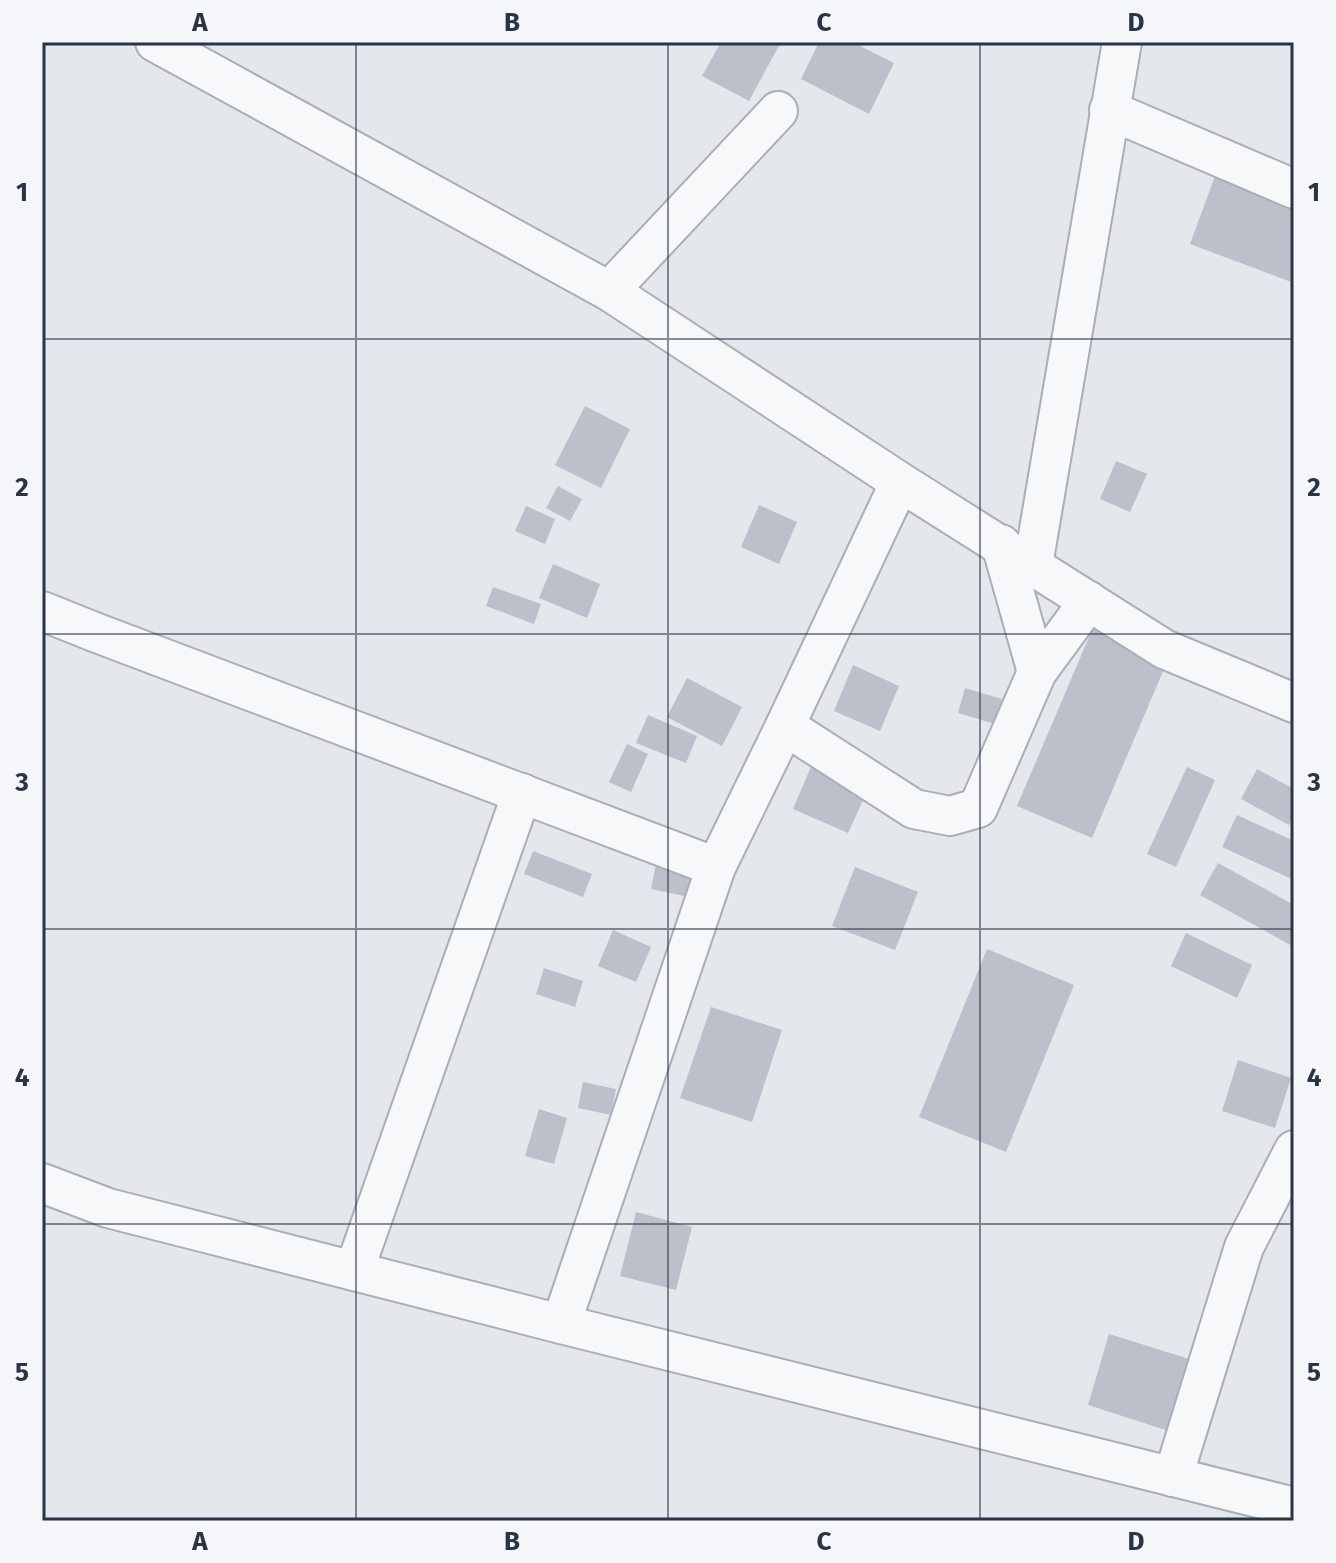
<svg xmlns="http://www.w3.org/2000/svg" width="1336" height="1563" font-family="'Fira Sans',sans-serif">
<rect width="100%" height="100%" fill="#e4e7ec"/>
<g fill="#bbc0ca">
<path d="M721,42H781L749,101L702,76Z"/>
<path d="M819,42H852L894,63L869,114L801,79Z"/>
<path d="M1218,168L1294,197V283L1190,244Z"/>
<path d="M585,406L630,429L601,488L555,465Z"/>
<path d="M1116,461L1147,474L1130,512L1100,499Z"/>
<path d="M558,486L582,499L570,521L546,508Z"/>
<path d="M759,505L797,522L779,564L741,547Z"/>
<path d="M526,506L555,519L545,544L515,531Z"/>
<path d="M553,564L600,584L587,618L539,598Z"/>
<path d="M493,587L541,604L534,624L486,606Z"/>
<path d="M1095,623L1170,655L1092,838L1017,806Z"/>
<path d="M853,665L899,686L880,731L834,711Z"/>
<path d="M687,678L742,707L722,746L667,717Z"/>
<path d="M965,688L1002,699L995,724L958,713Z"/>
<path d="M648,715L697,736L686,763L636,743Z"/>
<path d="M627,744L648,754L631,792L609,782Z"/>
<path d="M813,762L869,787L848,833L793,809Z"/>
<path d="M1187,767L1215,780L1176,867L1147,854Z"/>
<path d="M1257,769L1294,789V815L1289,825L1241,799Z"/>
<path d="M1237,815L1294,841V880L1222,847Z"/>
<path d="M533,851L592,874L583,897L524,874Z"/>
<path d="M658,854L696,862L689,897L651,889Z"/>
<path d="M1218,863L1294,905V947L1200,895Z"/>
<path d="M855,867L918,892L895,950L832,926Z"/>
<path d="M613,930L651,947L636,982L598,966Z"/>
<path d="M1186,933L1252,965L1237,998L1171,966Z"/>
<path d="M987,949L1074,985L1006,1152L919,1117Z"/>
<path d="M544,968L583,981L575,1007L536,994Z"/>
<path d="M711,1007L782,1030L752,1122L680,1098Z"/>
<path d="M1238,1060L1291,1078L1275,1128L1222,1111Z"/>
<path d="M583,1082L616,1089L611,1115L578,1108Z"/>
<path d="M539,1109L567,1118L554,1164L525,1156Z"/>
<path d="M636,1212L692,1227L676,1290L620,1276Z"/>
<path d="M1109,1334L1199,1362L1178,1434L1088,1405Z"/>
</g>
<g fill="none" stroke-linecap="round" stroke-linejoin="round">
<g stroke="#a9aeb7" stroke-width="42">
<g id="minor">
<path d="M155,42L609,291L900,482L1164,649L1294,703"/>
<path d="M1109,110L1294,189"/>
<path d="M609,291L778,111"/>
<path d="M1001,544L1037,672"/>
<path d="M1033,565L1122,42"/>
<path d="M42,611L97,633L716,867"/>
<path d="M785,726L914,809L950,816L978,808L1037,672L1089,601"/>
<path d="M42,1183L108,1208L561,1324L1294,1507"/>
<path d="M354,1271L522,793"/>
<path d="M561,1324L716,867L785,726L900,482"/>
<path d="M1173,1477L1244,1247L1294,1150"/>
</g>
</g>
<use href="#minor" stroke="#f7f8fa" stroke-width="38"/>
</g>
<path fill="none" stroke="#2b3445" stroke-width="2" stroke-opacity="0.55" d="M356,42V1521M668,42V1521M980,42V1521M42,339H1294M42,634H1294M42,929H1294M42,1224H1294"/>
<rect width="1336" height="1563" fill="none" stroke="#f4f6f9" stroke-width="88"/>
<rect x="44" y="44" width="1248" height="1475" fill="none" stroke="#2b3445" stroke-width="3"/>
<g font-size="26" text-anchor="middle" font-weight="bold" fill="#2b3445">
<text x="200" y="31">A</text>
<text x="512" y="31">B</text>
<text x="824" y="31">C</text>
<text x="1136" y="31">D</text>
<text x="22" y="201">1</text>
<text x="1314" y="201">1</text>
<text x="22" y="496">2</text>
<text x="1314" y="496">2</text>
<text x="22" y="791">3</text>
<text x="1314" y="791">3</text>
<text x="22" y="1086">4</text>
<text x="1314" y="1086">4</text>
<text x="22" y="1381">5</text>
<text x="1314" y="1381">5</text>
<text x="200" y="1550">A</text>
<text x="512" y="1550">B</text>
<text x="824" y="1550">C</text>
<text x="1136" y="1550">D</text>
</g>
</svg>
